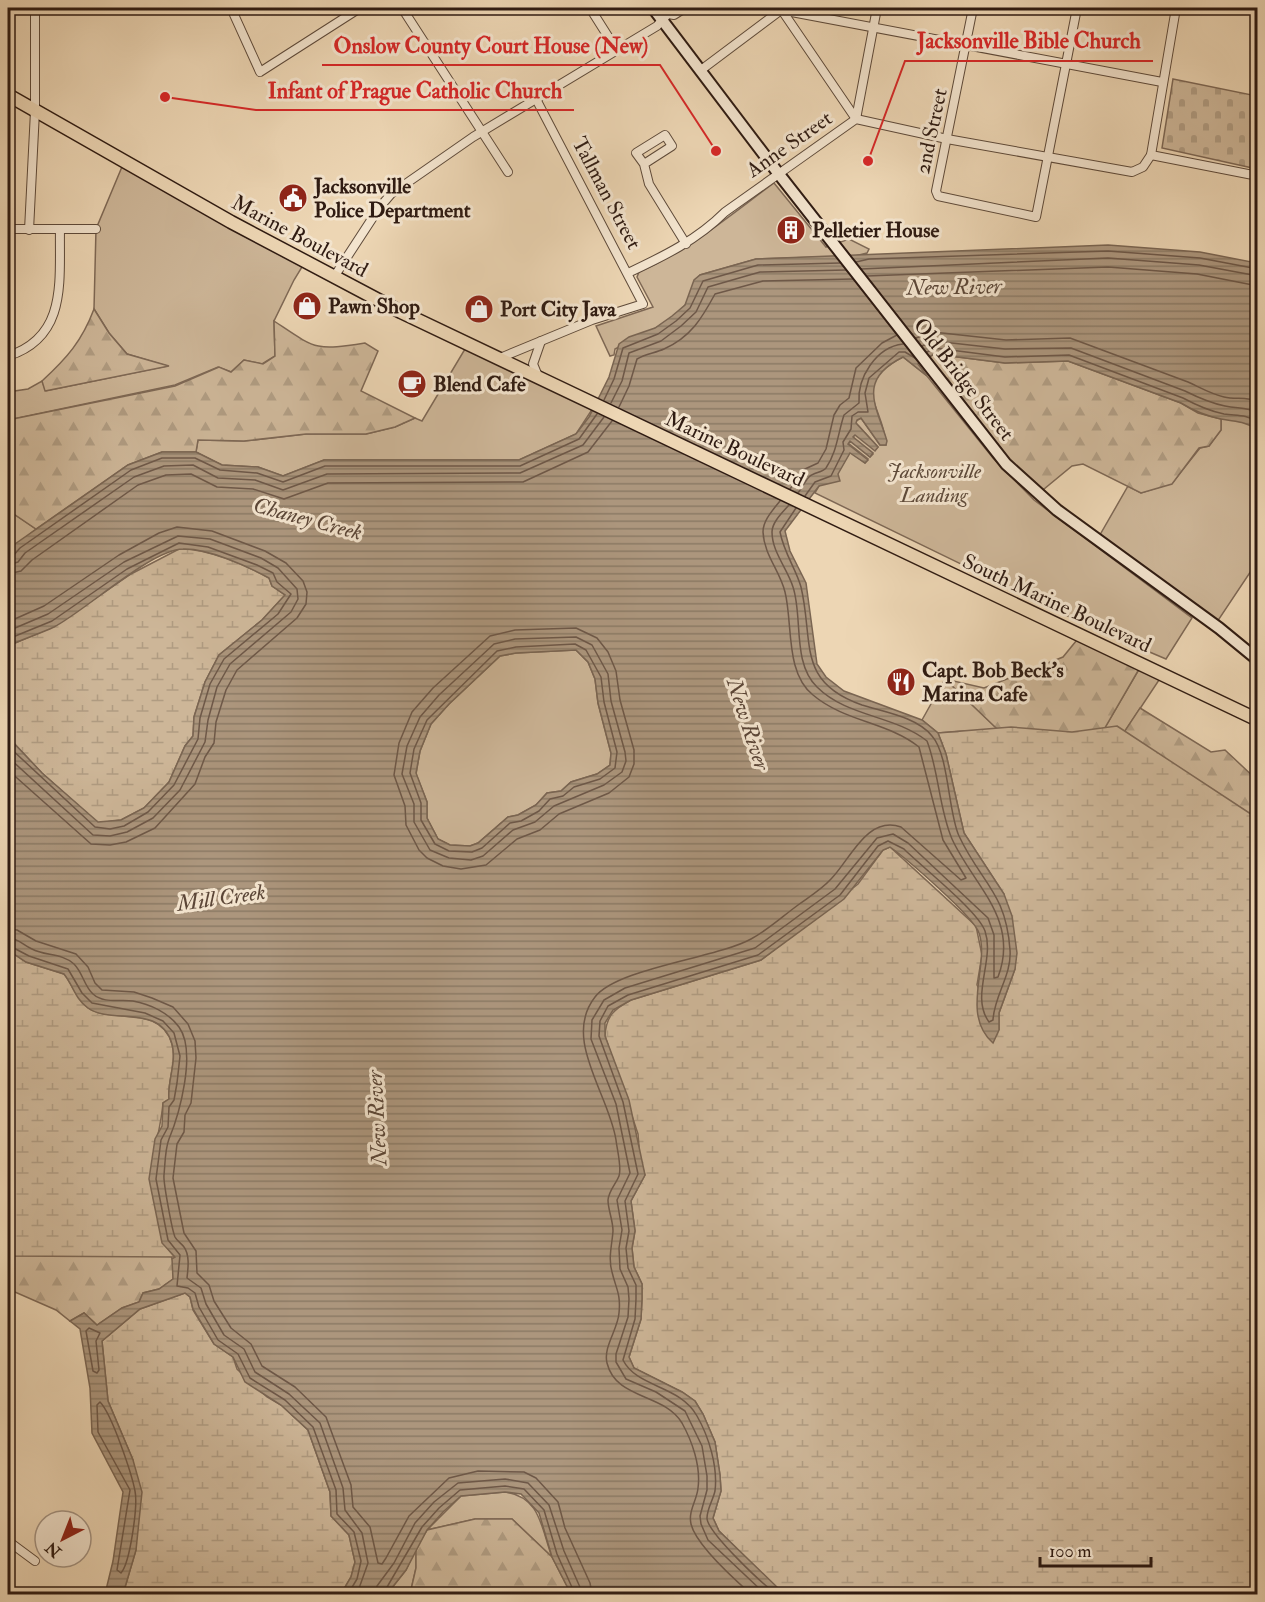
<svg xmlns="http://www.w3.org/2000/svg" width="1265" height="1602" font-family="'IM FELL Double Pica',serif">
<defs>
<pattern id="forest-firs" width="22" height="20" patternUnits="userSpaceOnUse" patternTransform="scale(1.5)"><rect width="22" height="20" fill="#cdb698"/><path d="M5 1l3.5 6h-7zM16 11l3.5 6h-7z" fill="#b09c82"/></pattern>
<pattern id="wetland-marsh" width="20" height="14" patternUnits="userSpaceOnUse" patternTransform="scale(1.5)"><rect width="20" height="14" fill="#cdb698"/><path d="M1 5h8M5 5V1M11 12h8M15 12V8" fill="none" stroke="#b09c82"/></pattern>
<pattern id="cemetery-stones" width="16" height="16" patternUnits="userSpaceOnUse" patternTransform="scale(1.5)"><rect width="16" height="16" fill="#cdb698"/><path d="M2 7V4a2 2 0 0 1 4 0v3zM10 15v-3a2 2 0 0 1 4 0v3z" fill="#b09c82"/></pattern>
<pattern id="water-rules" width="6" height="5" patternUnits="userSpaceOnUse" patternTransform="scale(1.5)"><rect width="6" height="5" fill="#ac967d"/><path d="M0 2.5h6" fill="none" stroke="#8c7a65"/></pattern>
</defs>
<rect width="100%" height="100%" fill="#edd6b4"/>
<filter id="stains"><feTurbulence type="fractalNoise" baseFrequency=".00333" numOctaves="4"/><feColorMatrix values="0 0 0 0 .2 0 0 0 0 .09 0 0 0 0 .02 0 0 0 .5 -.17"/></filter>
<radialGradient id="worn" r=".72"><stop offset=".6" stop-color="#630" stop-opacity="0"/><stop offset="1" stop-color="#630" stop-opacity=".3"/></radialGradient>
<g fill="#cdb698" stroke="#7e6855" stroke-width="1.5">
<path d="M124,162L305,262L294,280L274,321L275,356L262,364L244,360L231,372L218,367L175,385L8,420V392L28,389L42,381L46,391L167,366L127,354L109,333L94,309L96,229Z"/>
<path d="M774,183L826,247L849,239L869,249L867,253L855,256L756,259L700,275C692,283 693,295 686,304C671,323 637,338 615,349L614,355L610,356L596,326L653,307L637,277L639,272C691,249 729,216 774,183Z"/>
<path d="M468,344L595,405L576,434L519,460H324L283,476L258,467L222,465L196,452L198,440L244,441L306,434H366L395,427L415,418L422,421Z"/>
<path d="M903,357L927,376L993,458L1034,500L1192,618L1166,659L1119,639L1094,622L1085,623L1072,618L815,493L819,486L837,474L850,452L865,463L868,459L848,443L850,441L870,457L873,454L853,437L855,434L875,450L878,447L855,422L861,418L880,445H886C885,408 847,385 903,357Z"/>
<path d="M1221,419L1244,420L1257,429V562L1215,625L1097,540L1128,486L1141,493L1172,483L1200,448L1209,446L1221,430Z"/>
<path d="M8,510L36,529L11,549L8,547Z"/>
<path d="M576,650L588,662L595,679L598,703L611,753L610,765L597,774L571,782L561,791L547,793L536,805L518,815L508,817L478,843L470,846L450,845L438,839L427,818V802L416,774L420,751L431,724L449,704L500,656L516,653Z"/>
<path d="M1142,664L1163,674L1076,805L964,731L938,733L922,720L945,679L1066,794Z"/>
<path d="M505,1492C541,1497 541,1528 552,1557L512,1519H475L427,1530L461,1496Z"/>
<path d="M416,1548V1568L410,1594H387L406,1570Z"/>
</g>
<g fill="url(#forest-firs)" stroke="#7e6855" stroke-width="1.5">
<path d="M94,309L109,333L127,354L169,366L45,391L42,381C67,358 82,341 94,309Z"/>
<path d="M274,321C316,349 314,351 365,343L378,351L361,391L415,418L395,427L366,434H306L244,441L198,440L196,452H162L128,465L36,529L8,510V420L175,386L219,367L231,372L244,360L263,364L275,356Z"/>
<path d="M934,354L1005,363L1068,361L1181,403L1198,413L1221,419V430L1209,446L1199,448L1172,484L1141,493L1083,464L1072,466L1038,494L924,360Z"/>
<path d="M1081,635L1142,664L1066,795L945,679L984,688L1063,657Z"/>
<path d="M1140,708L1211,752L1225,750L1257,780V998L1076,805Z"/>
<path d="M8,950L169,1251L175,1266L173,1279L159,1289L143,1293L139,1302L122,1308L97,1325L84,1313L70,1321L56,1310L8,1289Z"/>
<path d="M475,1519H512L552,1557L571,1594H410L416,1568V1548L427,1530Z"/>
</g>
<g fill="url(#wetland-marsh)" stroke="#7e6855" stroke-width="1.5">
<path d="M179,549C207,548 245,565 269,578L272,586L285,595L262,620L219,655L205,682L194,717L193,736L185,746L169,782L144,808L121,820L98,823L42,773L8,737V646L55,626L131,574Z"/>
<path d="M1117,726L1257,818V1594H789L778,1589L719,1531L713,1518L721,1491L720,1475L715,1442L703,1414L695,1401L682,1392L634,1368L629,1357L641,1319L642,1299V1284L634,1267L632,1248L635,1231L631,1201L645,1175L640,1159L638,1134L605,1036C606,1016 614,1009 631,1000L761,960L858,884L883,850L890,847L976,926L982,955L977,985L999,1030V1013L1015,969L1004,894L964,833L946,754L938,733L1011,727L1072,732Z"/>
<path d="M8,950L26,962L64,974C73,985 76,999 88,1008C111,1024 161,1004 172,1044C177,1063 167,1081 169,1099L163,1103C160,1141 143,1173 157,1211C165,1232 156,1238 175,1257L8,1256Z"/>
<path d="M185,1293L190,1297L193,1310L214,1344L233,1357L237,1369L267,1397L281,1405L308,1430L330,1492L331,1516L349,1535L355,1562L351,1577L341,1594H123L136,1550L133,1460L108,1401L102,1341L140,1309Z"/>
</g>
<path fill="url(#cemetery-stones)" stroke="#7e6855" stroke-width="1.5" d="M1173,79L1257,96V169L1162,148Z"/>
<path fill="url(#water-rules)" stroke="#7a6552" stroke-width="1.5" fill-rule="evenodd" d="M1108,245L1200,252L1257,263V429C1244,421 1236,422 1221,419C1206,416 1194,411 1181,403L1068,361L1005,363L934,354L918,364L927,376L903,357C857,380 876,405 887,441L886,445H880L861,418L857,420L856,423L878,447L875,451L855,435L853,437L873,453L870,457L850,441L848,444L868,460L865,463L850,453L838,474L840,481L819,486L785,531L790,551L806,583L817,664L826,677L844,691L922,720L938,733L946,754L964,833L1004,894L1012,916L1017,953L1015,969L999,1013V1030L993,1043C960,1014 990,965 979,933C974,917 907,859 890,847L883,850L844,899L761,960L631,1000L613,1010L605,1023V1036L629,1100L645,1175L631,1201L635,1231L632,1248L634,1267L642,1284V1299L641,1319L629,1357L634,1368L682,1392L695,1401L703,1414L715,1442L720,1475L721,1491L713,1518L719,1531L778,1588L789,1594H571L552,1557L539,1513L521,1494L505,1492L461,1496L443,1512L427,1530L406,1570L387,1594H341L351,1577L355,1562L349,1535L331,1516L330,1492L308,1430L281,1405L245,1382L233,1357L214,1344L193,1309L190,1297L185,1293L140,1309L102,1341L108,1401L133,1460L142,1492L136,1550L123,1594H105L113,1561L123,1492L92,1433L90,1388L80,1329L70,1321L84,1313L97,1325L122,1308L139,1302L143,1293L159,1289L173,1279L172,1259L175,1257L162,1243L149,1179L155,1139L162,1126L163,1103L169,1099C167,1081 177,1063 172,1044C160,1003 112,1025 88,1008C75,999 73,985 64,974L26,962L8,950V737L42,773L98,822L121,820L144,808L169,782L185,746L193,736L194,717L205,682L219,655L262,620L285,595L272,586L269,578C247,566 208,548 183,549C152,549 85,611 54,627C39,634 23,639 8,646V555L15,544L128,465L162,452H196L222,465L258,467L283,476L324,460H519L576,434L589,417L609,377L619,344L629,337L655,328L672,316L685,305L694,280L700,275L756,259ZM576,650L588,662L595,679L598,703L611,753L610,765L597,774L571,782L561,791L547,793L536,805L518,815L508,817L478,843L470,846L450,845L438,839L427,818V802L416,773L420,751L431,724L449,704L500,656L516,653Z"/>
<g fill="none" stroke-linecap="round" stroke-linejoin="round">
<g stroke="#6e5848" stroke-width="1.5">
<path d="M856,262L869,259L1108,251L1200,258L1258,269"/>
<path d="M861,269L1108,258L1199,265L1258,276"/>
<path d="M867,276L1108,267L1197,274L1258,286"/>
<path d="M916,338L933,332L1006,340L1070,338L1188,382C1201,388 1211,394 1224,397C1236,400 1247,396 1258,402"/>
<path d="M922,346L934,341L1005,349L1071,348L1185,391C1199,398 1210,403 1225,406C1238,409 1246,406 1258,413"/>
<path d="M927,352L935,348L1005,357L1069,355L1183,398C1196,405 1209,411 1224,414C1238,416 1245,414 1258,422"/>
<path d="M604,400L614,379L623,348L658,334L676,321L690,308L703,281L758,265L840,263"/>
<path d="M611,403L622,381L629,353L661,341L681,326L696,312L708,287L760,272L846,270"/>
<path d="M619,407L629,386L637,359C645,354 655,353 664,349C691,337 702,318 715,294L763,281L853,279"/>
<path d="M790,489L805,469L818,463L826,449L834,415L840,405L849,398L856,368L882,343L897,335"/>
<path d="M798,493C802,488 805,481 809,477C814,472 822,473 826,468C837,452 838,433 844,415L859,403C857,378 876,347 903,344"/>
<path d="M805,496L815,482L831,476L844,450L843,442L851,429L852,416L858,412H868L865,393L869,378L899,352H905L915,358"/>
<path d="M8,557L13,556L20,548L131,470L162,458H195L220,470L257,473L283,482L325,466H520L579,439L597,414"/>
<path d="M8,565L18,562L25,553L134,477L164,466L193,465L218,478L255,480L283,490L327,474L520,473L583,445L604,417"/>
<path d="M8,574L21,571L32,560L138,485L166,475L191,474L217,487L253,489L284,499L328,483L523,482L588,452L612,421"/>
<path d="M8,622L44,606L119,555L159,533L177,527L212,531L265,551L286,563L303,581L307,592L306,604L297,618L237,670L226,690L216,722L214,743L205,757L195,784L155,828L126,842L110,845L91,844L8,770"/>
<path d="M576,628L597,638L608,652L616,671L620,700L634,750V764L629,777L609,793L559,814L540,830L517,839L486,865L461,869L443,866L427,858L419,850L406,825L405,806L394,775L399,743L412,712L433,688L490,636L515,630Z"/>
<path d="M8,631L48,614L124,562L178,536L210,539L261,558L278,568L297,589L298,599L291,612L230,664L217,687L208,720L205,742L180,790L153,818L127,832L110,836L93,835L8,757"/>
<path d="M576,637L592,645L608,674L611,701L625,752L626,761L622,772L604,785L554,806L535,822L513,830L483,856L471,860L449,858L430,850L414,822V804L402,774L407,746L420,717L439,695L494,644L515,639Z"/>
<path d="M8,639L52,621L127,569L179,543L208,547L257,565L273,573L277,582L291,594L278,614L224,659L210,684L200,718L198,739L174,785L148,812L124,826L110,829L95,827L8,746"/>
<path d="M575,644L586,650L601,677L604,702L617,752L615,768L600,779L574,787L563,796L550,799L539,811L521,821L510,823L482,848L472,852L449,851L435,844L421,820V803L410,773L414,749L427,720L497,651L516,647Z"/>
<path d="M8,929L17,930L36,941L76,954L88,967L95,983L102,990L134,992L152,998L173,1007L188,1024L195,1041L196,1058L191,1103L185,1115L184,1132L177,1144L173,1178L184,1233L196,1251L197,1273L209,1285L214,1301L231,1328L251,1344L262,1366L295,1387L326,1417L351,1485L353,1507L370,1527L378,1563L382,1564L386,1558L409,1516L449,1478L478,1471L524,1472L536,1478L558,1502L565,1528L590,1583L592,1594"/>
<path d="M8,938C18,938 23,945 32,949C45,956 62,953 74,964C83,973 84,986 93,994C104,1004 120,999 133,1001C150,1004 169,1013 179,1027C197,1052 179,1115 169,1139C165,1149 165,1165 164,1175C163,1181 172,1230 175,1237C177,1241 182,1244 184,1247C190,1255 188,1269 187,1278L201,1288L206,1304L224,1335L244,1349L255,1372L289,1394L320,1423L343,1488L345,1510L362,1533L368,1563L357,1594"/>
<path d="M8,945L29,956L68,969L82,993L92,1003L145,1013L163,1021L174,1033L180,1056L177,1083L174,1100L169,1107L168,1127L161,1140L156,1179L168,1240L180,1255L177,1286L188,1288L195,1293L199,1307L218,1340L238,1354L250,1378L285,1400L313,1427L336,1490L337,1514L354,1532L361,1561L357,1579L348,1594"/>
<path d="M89,1328L100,1333L96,1341L99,1370L97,1373L93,1371L86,1331Z"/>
<path d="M100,1402C112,1414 132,1475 135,1491C138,1506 130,1563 121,1573L117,1570L130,1490L98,1432L97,1405Z"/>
<path d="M375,1594L377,1586L394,1563L415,1523L434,1502L458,1483L505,1479L528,1483L549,1505L564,1551L583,1594"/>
<path d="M383,1594L422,1527L439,1508L460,1490L505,1486L524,1489L544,1510L557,1554L575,1594"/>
<path d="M751,1594C734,1579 696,1545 691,1524C688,1511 697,1500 698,1488C701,1466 692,1441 682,1423C664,1393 616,1400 607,1363C603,1347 618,1329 619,1313C621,1294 616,1289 612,1272C608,1258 612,1245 613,1231C613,1220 608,1210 608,1200C609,1190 616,1184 619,1176C622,1168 617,1149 616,1140C609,1094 562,1039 595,997C617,968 717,958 751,939C768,930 783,916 798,905C809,897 822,889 831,879C850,860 867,815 901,827L961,880L966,878L943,840L919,747C888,722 845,722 813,695C785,673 793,624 785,592C780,571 764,555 763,532C763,520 773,510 780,501"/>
<path d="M765,1594L708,1540L701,1524L700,1516L707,1490V1476L702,1446L685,1411L656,1392L626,1379L616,1362V1354L628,1317L629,1299L628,1287L620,1269L619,1248L622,1230L617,1200L630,1173L616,1104L591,1039L592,1020L604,1000L625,988L755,948L835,889L877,838L893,834L908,843L988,918L994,935V978L998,977C1020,919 973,885 952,839C939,809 939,772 927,741C894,715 847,717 817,687C792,663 803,617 793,587C787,568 772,552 772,532C772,522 783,512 789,505"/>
<path d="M777,1594C763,1585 707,1532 707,1518C707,1509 713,1500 715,1491C718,1467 709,1437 697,1416C680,1385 637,1388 623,1360L635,1319L636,1299V1285L628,1268L626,1248L629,1231L625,1201L638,1174L623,1102L599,1036L600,1021L608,1006L628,995L758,955L840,895L878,846L888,841L904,849C922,867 978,911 985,931C995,960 970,996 989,1022L993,1020C994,996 1012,975 1010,950C1006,892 981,883 959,836C948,812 949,755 932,736C917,717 884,712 862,705C796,682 814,642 801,587C796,569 784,553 780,532L796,508"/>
</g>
<g stroke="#5e4a3a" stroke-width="10">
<g id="street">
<path d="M231,8L260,72L360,8"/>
<path d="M402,8L508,172"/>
<path d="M590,8L609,38L608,54"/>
<path d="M973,8L936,191L938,196L1036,217L1077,8"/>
<path d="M781,9L856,119"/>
<path d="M669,14L674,15L685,8"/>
<path d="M701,70L781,10L1162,82"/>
<path d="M856,119L877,8"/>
<path d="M1151,155L1258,176"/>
<path d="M644,164L636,153L665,135L672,146L644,164L649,184L686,244"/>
<path d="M8,229H96"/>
<path d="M29,230L35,111V8"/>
<path d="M628,273C664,256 697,240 725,212L856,119L947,139L1132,172L1143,167L1151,155L1176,8"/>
<path d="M334,277L379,208L391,194L473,137L657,26L673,8"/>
<path d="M8,356C68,337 59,280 60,230"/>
<path d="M500,358L592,320L643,304L536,99"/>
<path d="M538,376L533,364L541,341"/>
<path d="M8,1541L35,1561"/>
</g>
</g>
<g stroke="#2f1b12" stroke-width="14">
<path id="secondary" d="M653,8L778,173L1006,464L1057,510L1219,628L1258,660"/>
</g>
<g stroke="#2f1b12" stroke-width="15">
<path id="primary" d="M8,95L231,222L401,312L1258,720"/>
</g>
<use href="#street" stroke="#f3e4ce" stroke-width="8"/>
<use href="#secondary" stroke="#f3e4ce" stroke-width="10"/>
<use href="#primary" stroke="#edd6b4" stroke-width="12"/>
</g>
<defs>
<g id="civic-disc" transform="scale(1.5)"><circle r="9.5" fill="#8f2418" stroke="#f3e4ce"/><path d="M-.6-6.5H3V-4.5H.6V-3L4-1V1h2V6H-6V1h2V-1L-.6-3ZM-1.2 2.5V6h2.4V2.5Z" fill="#fff"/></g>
<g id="building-disc" transform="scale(1.5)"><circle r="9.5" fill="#8f2418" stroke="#f3e4ce"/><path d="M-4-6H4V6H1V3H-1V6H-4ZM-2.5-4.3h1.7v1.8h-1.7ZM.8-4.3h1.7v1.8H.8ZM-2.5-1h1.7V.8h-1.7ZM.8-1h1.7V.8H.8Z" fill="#fff"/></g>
<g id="shop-disc" transform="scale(1.5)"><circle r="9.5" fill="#8f2418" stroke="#f3e4ce"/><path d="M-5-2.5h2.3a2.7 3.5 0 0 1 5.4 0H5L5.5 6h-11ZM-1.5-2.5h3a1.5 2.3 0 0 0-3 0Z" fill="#fff"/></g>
<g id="cafe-disc" transform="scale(1.5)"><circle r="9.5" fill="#8f2418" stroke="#f3e4ce"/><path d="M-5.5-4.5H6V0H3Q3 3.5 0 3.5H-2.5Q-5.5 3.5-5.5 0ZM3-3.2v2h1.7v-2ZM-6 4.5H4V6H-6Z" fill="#fff"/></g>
<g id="restaurant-disc" transform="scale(1.5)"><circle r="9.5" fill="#8f2418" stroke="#f3e4ce"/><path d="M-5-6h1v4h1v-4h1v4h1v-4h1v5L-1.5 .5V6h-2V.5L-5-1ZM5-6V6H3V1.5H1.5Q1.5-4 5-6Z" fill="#fff"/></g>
</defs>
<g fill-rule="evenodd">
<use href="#civic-disc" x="293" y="198"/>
<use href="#building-disc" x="791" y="230"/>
<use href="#shop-disc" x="307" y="306"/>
<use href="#shop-disc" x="479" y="309"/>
<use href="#cafe-disc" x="412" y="384"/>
<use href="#restaurant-disc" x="901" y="682"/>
</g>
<g text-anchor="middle" stroke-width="6" stroke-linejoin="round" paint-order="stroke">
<g font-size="21" fill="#2f1b12" stroke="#f3e4ce">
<text transform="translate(931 131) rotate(-78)" y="7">2nd Street</text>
<text transform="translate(789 144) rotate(-35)" y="7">Anne Street</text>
<text transform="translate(607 193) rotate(62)" y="7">Tallman Street</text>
<text transform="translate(300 236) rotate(28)" y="7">Marine Boulevard</text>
<text transform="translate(964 379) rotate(52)" y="7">Old Bridge Street</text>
<text transform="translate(735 449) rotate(25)" y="7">Marine Boulevard</text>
<text transform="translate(1057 603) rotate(25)" y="7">South Marine Boulevard</text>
</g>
<g font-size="21" font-weight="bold" fill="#2f1b12" stroke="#f3e4ce" text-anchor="start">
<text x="314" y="193">Jacksonville<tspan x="314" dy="24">Police Department</tspan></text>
<text x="812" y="237">Pelletier House</text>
<text x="328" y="313">Pawn Shop</text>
<text x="500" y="316">Port City Java</text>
<text x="433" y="391">Blend Cafe</text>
<text x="922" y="677">Capt. Bob Beck’s<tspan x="922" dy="24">Marina Cafe</tspan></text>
</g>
<g font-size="21" font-style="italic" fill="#5e4a3a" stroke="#f3e4ce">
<text x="934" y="478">Jacksonville<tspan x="934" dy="24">Landing</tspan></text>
</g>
<g font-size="22" font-style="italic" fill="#5b4637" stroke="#f3e4ce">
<text transform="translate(954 286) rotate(-1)" y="8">New River</text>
<text transform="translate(308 518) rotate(15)" y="8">Chaney Creek</text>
<text transform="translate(749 724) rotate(72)" y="8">New River</text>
<text transform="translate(221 897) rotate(-8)" y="8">Mill Creek</text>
<text transform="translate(376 1118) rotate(-93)" y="8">New River</text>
</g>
</g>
<path fill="none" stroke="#d62828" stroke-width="2" d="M868 161L905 61H1153M716 151L660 65H322M165 97L256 110H574"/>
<g fill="#d62828" stroke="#f3e4ce" stroke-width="2">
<circle cx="868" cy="161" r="6"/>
<circle cx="716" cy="151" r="6"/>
<circle cx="165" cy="97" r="6"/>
</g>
<g font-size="22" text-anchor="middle" font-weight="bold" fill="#d62828" stroke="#f3e4ce" stroke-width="6" stroke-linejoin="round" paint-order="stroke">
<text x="1029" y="48">Jacksonville Bible Church</text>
<text x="491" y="53">Onslow County Court House (New)</text>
<text x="415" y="98">Infant of Prague Catholic Church</text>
</g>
<rect width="1265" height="1602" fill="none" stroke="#edd6b4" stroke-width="30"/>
<rect x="9" y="9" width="1247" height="1584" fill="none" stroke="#2f1b12" stroke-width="3"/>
<rect x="15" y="15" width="1235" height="1572" fill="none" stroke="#2f1b12" stroke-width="1.5"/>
<g transform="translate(63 1539) rotate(222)"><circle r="28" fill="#f3e4ce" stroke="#a59483" stroke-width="1.5"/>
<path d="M0-4.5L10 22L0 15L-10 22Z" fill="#8f2418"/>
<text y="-9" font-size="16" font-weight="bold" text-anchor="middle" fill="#2f1b12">N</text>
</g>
<path d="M1040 1557v9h111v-9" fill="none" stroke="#2f1b12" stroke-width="3"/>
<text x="1049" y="1557" font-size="18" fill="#2f1b12" stroke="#f3e4ce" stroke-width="4.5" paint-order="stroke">100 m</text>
<rect width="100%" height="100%" filter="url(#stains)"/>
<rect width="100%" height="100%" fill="url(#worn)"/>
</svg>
